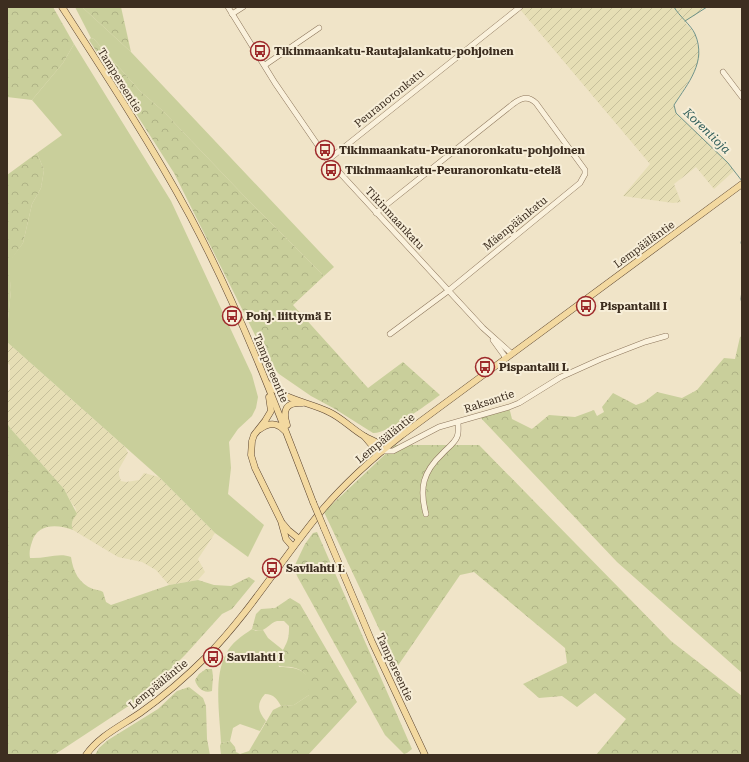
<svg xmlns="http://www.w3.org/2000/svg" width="749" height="762" font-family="'Roboto Serif',serif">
<defs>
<pattern id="farmland-furrows" width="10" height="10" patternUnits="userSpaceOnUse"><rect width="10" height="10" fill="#e6deb5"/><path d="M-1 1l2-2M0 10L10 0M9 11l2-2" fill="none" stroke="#c6bf9b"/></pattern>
<pattern id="forest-crowns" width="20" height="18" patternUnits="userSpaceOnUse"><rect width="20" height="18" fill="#c9cf9b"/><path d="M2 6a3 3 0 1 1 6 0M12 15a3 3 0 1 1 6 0" fill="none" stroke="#aeb285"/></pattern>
</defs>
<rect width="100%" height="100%" fill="#f0e4c8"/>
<g fill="url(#farmland-furrows)">
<path d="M518,7H707L685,22L695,34L700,56L694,72L674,105L676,113L728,162L734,171L714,189L696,167L674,184L681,202L673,203L623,196L650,164Z"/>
<path d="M7,342L125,447L128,453L119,469V475L121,481L126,482L139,480L144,473L159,477L215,533L198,559L205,572L198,580L169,585L156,570L142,562L118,557L73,530L71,525L76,509L71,502L64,489L11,429L7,423V393L10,388V365L7,363Z"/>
</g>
<g fill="#c9cf9b">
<path d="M75,7H82L131,52L334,267L324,276L246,198L163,111L140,91L94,39L91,38Z"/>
<path d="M74,44L171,201L252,375L258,397L256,408L252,416L238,429L229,442L231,468L228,494L264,525L248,557L215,533L159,477L7,342V329L11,290L8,263L23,243L32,204L41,188L44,170L37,153L62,135L32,100L63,63Z"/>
<path d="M252,629L256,631L263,630L268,638L283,650L277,659L279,667C290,667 307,668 309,682C310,685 309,691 309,695L294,705L281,706C277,699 274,694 265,694C256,704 258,711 266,721L260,731L240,724L233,728L230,741L221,743C220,717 213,677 226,654C231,643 242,636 252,629Z"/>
</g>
<g fill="url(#forest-crowns)">
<path d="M7,7H53L74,44L63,63L32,100L7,97Z"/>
<path d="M82,7H121L131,52Z"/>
<path d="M91,38L94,39L140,91L163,111L246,198L324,276L293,305L368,388L403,362L440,395C426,405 388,434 373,433L335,409L311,396L279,374L268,361L174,173L89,40Z"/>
<path d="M37,153L44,170L41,188L32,204L23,243L9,263L11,290L7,329V175Z"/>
<path d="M742,336V673L617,562L478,415L509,407L512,419L532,429L549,415L575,417L594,410L597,416L604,412L602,407L613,393L636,405L644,402L657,392L682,398L697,390L724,358L735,359L740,337Z"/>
<path d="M7,423L11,429L64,489L77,514C73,519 70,523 73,530C58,524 37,523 32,542C30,548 29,552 30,558C45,559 59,552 71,557C73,571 79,584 93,589C96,590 100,590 103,592L106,602L111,605L169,585L198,580L214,585L231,586L249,577L255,581L232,609L222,614L185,655L149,691L130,705L54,755H7Z"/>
<path d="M395,445H479L671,641L742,696V755H596L626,719L595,693L577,707L562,696L539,698L523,684L567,663L565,648L474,572L460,575L397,667L324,512Z"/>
<path d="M317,532L412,749L407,753L404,754L385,735L297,576L294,567L305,544L313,533Z"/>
<path d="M290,598L300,604L357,702L308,755H221L220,746L221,743L230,741L235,747L236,752L240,754L249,751L273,710L281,706L294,705L309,695C309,680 308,670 291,667C285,666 281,668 276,664C277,656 282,653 285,646C289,639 289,633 289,626L284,621C282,621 279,621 277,621C267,624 265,635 252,629L256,614L261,609L275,608Z"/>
<path d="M206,669H212L213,676L212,691C204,694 197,688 195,680L199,674Z"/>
<path d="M189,687L203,698L206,706L207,739L210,755H95L99,748L108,740L158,709L177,691Z"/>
</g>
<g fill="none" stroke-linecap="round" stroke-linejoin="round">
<g stroke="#6f938a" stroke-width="1">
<path d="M674,7C679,16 691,25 695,34C707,62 688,83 674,105L676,113L728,163L742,181"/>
<path d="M685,21L707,7"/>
<path d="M742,238L741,243L742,245"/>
<path d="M742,290L741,299L742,304"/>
</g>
<g stroke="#8d765c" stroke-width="6">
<g id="minor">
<path d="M228,7L275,83L328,160L483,328L512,354"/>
<path d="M232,14L243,7"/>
<path d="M265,65L319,28"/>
<path d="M723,72L742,97"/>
<path d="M328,160L520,7"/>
<path d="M376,213L513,104C521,98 528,95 536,103L585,170V174L580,183L448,291L390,334"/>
<path d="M493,340L506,358"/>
<path d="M381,451H393L439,427L509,407L519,403L561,377L601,359L645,342L666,336"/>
<path d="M426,514C419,488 423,472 442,454C447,448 454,444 457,437C459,433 458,427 458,422"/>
</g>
</g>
<g stroke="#5b4430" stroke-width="7">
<g id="major">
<path d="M62,7C106,75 151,144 190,216C239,308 276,405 313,502"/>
<path d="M268,384C284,400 309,402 329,412C342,418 352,429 364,436C373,442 378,439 381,451"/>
<path d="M269,397L271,411L265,421L254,435L252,441L251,455L255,468L281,521L286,539L293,547"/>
<path d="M287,425C282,410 286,402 302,403"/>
<path d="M260,429C268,423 277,422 284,430"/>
<path d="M365,437L375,449L381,451"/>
<path d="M283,524L288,530L299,539"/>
<path d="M324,528L372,642L425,755"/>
<path d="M86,755C99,736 121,726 140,713C164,696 186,677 207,656C251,611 283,557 323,509C347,481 374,457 402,435L742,184"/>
</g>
</g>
<use href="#minor" stroke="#faf1dc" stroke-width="5"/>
<use href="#major" stroke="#f3d9a0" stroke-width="6"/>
<g stroke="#5b4430" stroke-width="7" stroke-linecap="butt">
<path id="major-bridge" d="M313,502L324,528"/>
</g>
<use href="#major-bridge" stroke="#f3d9a0" stroke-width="6"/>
</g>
<defs>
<g id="bus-ring" transform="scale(1)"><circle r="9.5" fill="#f7eed8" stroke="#9e2a2b" stroke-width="1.5"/><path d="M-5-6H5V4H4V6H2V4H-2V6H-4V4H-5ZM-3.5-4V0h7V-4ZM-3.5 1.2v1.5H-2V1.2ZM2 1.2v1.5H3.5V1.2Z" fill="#9e2a2b"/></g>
</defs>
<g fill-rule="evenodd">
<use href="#bus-ring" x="260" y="51"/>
<use href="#bus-ring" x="325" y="150"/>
<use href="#bus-ring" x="331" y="170"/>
<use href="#bus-ring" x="586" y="306"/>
<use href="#bus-ring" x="232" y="316"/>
<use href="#bus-ring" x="485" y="367"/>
<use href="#bus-ring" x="272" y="568"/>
<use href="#bus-ring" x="213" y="657"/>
</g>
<g text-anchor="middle" stroke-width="4" stroke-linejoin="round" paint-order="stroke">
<g font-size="11" font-weight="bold" fill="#3d2e20" stroke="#f7eed8" text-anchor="start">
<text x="274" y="55">Tikinmaankatu-Rautajalankatu-pohjoinen</text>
<text x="339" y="154">Tikinmaankatu-Peuranoronkatu-pohjoinen</text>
<text x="345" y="174">Tikinmaankatu-Peuranoronkatu-etelä</text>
<text x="600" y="310">Pispantalli I</text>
<text x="246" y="320">Pohj. liittymä E</text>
<text x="499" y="371">Pispantalli L</text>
<text x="286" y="572">Savilahti L</text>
<text x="227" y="661">Savilahti I</text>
</g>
<g font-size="11" fill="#3d2e20" stroke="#f7eed8">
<text transform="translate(120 80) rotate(58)" y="4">Tampereentie</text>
<text transform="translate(389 98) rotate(-39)" y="4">Peuranoronkatu</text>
<text transform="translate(395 218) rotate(47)" y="4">Tikinmaankatu</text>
<text transform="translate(515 223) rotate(-39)" y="4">Mäenpäänkatu</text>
<text transform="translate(644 244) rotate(-36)" y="4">Lempääläntie</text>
<text transform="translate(271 368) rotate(67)" y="4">Tampereentie</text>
<text transform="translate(489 401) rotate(-18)" y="4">Raksantie</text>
<text transform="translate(385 438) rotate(-39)" y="4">Lempääläntie</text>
<text transform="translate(395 667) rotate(65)" y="4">Tampereentie</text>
<text transform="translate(158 684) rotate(-39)" y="4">Lempääläntie</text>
</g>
<g font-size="12" font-style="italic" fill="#2f5d5a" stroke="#f7eed8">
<text transform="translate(707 131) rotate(44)" y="4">Korentioja</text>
</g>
</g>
<rect width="749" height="762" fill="none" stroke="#3d2e20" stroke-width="16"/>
</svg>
